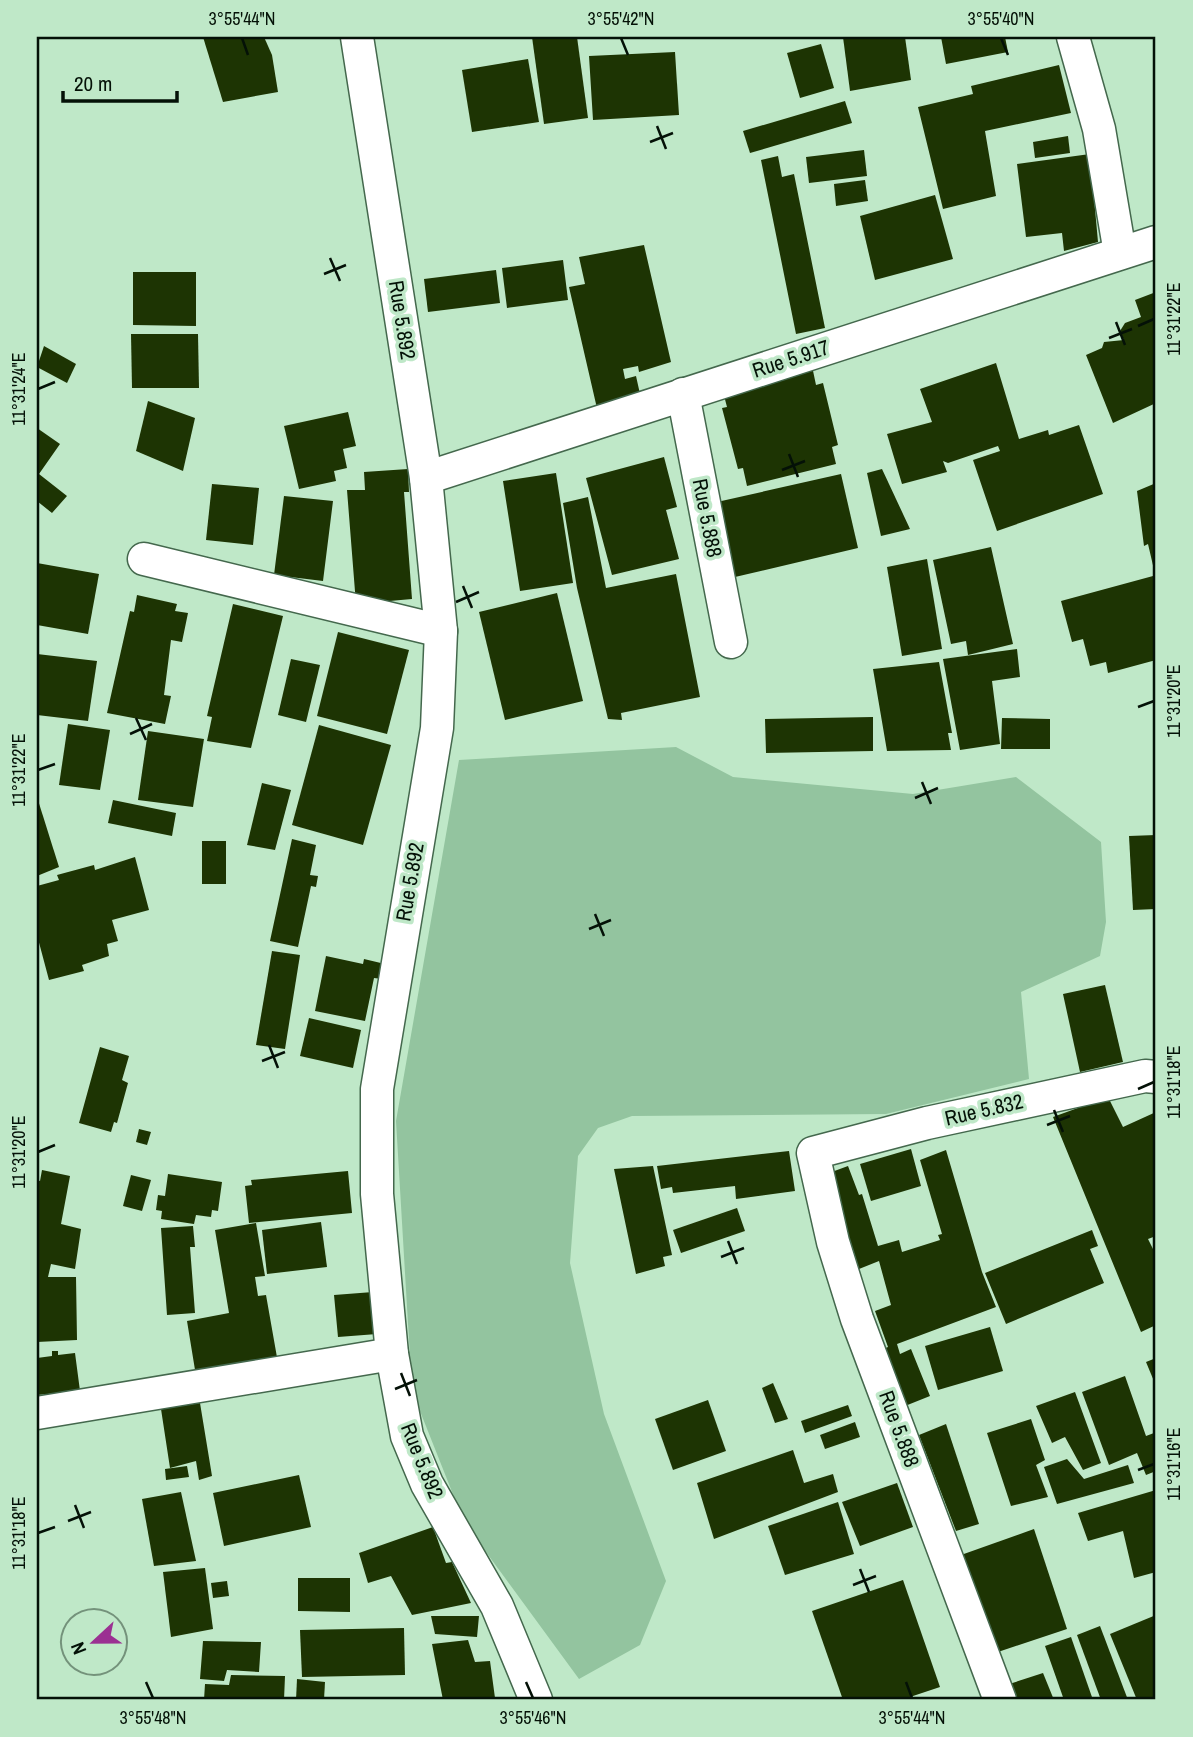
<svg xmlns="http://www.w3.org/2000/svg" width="1193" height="1737" font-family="'Archivo Narrow',sans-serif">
<rect width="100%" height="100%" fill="#bfe8c8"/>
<path fill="#93c49f" d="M676,747L733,777L913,794L1016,777L1101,842L1106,922L1100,956L1021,992L1029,1079L886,1114L632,1116L598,1128L578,1156L570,1263L604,1414L666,1581L640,1645L579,1679L464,1522L412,1391L396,1121L459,760Z"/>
<g fill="#1d3403">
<path d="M203,37H264L272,55L278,92L223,102Z"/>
<path d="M532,37H577L588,118L544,124Z"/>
<path d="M843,37H905L911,80L850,91Z"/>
<path d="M941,37H1005L1008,52L946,64Z"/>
<path d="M821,44L834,88L800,98L787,53Z"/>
<path d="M675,52L679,115L593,120L589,56Z"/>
<path d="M528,59L539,122L472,132L462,70Z"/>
<path d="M1059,65L1071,113L985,131L996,196L943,209L918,107L973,94L971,86Z"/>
<path d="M845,101L852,123L750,153L743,131Z"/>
<path d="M1068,136L1070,153L1035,158L1033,142Z"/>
<path d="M864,150L867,176L809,183L806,157Z"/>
<path d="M1090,154L1098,242L1064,251L1062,233L1026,237L1017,164Z"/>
<path d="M778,156L782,177L794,174L825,328L796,334L761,160Z"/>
<path d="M865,180L868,201L836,206L834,184Z"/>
<path d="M935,195L953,259L875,280L860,216Z"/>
<path d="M644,245L671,362L639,372L638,366L623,369L625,379L636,376L642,403L599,417L569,287L585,284L579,257Z"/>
<path d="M563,260L568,300L507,308L502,268Z"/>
<path d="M496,270L500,303L428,312L424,279Z"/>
<path d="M133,272H196V326L133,325Z"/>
<path d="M1156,292V403L1113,423L1086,355L1102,348L1104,342L1124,340L1120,331L1125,323L1141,317L1135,300Z"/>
<path d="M131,334H198L199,388H132Z"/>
<path d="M44,346L76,364L67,383L37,367Z"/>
<path d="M996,363L1019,439L1048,430L1049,435L1079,425L1103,494L997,531L973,460L1000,451L998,446L948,463L943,461L947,472L902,484L887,434L932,422L920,389Z"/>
<path d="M812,366L816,385L823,383L838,445L832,447L836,464L747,486L743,468L738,469L722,408L727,407L722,388Z"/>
<path d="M148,401L195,418L183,471L136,451Z"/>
<path d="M348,412L356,446L343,449L347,468L334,471L336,481L299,489L284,426Z"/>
<path d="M37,428L60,444L39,474L67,496L52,513L37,501Z"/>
<path d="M664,457L677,507L666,510L679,559L612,575L586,478Z"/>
<path d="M408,469L409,492H404L412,599L356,604L347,490H365L364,472Z"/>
<path d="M882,469L910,529L881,536L867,473Z"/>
<path d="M556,473L573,583L520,591L503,481Z"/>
<path d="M841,474L858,548L735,577L717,502Z"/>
<path d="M1156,483V573L1155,574L1148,544L1144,546L1137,491Z"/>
<path d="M212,484L259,488L253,545L206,540Z"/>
<path d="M284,496L333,501L323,581L274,575Z"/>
<path d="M588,497L606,588L676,574L700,697L621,713L622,720L608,719L577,588L563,503Z"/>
<path d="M991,547L1013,644L968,655L966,641L951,644L933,560Z"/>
<path d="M927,559L942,649L902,656L887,567Z"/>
<path d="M37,563L99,574L88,634L37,625Z"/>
<path d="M1153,576L1156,588V660L1108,673L1106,662L1090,666L1083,639L1072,642L1061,601Z"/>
<path d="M557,593L583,701L505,720L479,612Z"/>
<path d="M137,595L177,604L175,611L188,613L182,642L171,640L164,695L171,696L165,724L107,713L130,611L134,612Z"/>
<path d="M233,604L283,616L251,748L207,741L212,717L207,716Z"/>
<path d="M338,632L409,650L387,734L317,716Z"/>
<path d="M1017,649L1020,677L992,681L1000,744L960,750L943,659Z"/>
<path d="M37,654L97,661L88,721L37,715Z"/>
<path d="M291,659L320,665L306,722L278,715Z"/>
<path d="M939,662L952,733H948L951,750L887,751L873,669Z"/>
<path d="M873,717V751L766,753L765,719Z"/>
<path d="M1002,718L1050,719V749H1001Z"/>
<path d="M68,724L110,730L100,790L59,785Z"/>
<path d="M319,725L391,745L363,845L292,825Z"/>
<path d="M148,731L204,739L193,807L138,800Z"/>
<path d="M262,783L291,790L275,850L247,845Z"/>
<path d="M37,797L59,867L37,876Z"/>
<path d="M113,800L176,813L172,836L108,823Z"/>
<path d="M1156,835V909L1133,910L1129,836Z"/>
<path d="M292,839L316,845L310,875L318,876L316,887L311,886L298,947L270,941Z"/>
<rect x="202" y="841" width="24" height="43"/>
<path d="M135,857L149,910L112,920L118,941L107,944L109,956L82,965L84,971L49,980L37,935V886L59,880L57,875L94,865L95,870Z"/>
<path d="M272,951L300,955L285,1049L256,1045Z"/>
<path d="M326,956L363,964L364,959L385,964L382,979L374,978L365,1021L315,1011Z"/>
<path d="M1105,985L1123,1062L1080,1072L1063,994Z"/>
<path d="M309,1018L361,1030L353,1068L300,1056Z"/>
<path d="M100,1047L129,1056L122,1080L128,1083L117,1123L114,1122L111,1132L79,1123Z"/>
<path d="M1108,1097L1123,1127L1156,1112V1236L1148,1239L1156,1255V1325L1141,1332L1053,1117Z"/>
<path d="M139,1129L151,1132L147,1145L136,1142Z"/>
<path d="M911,1149L921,1186L871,1201L860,1164Z"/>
<path d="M946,1150L982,1272L996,1307L897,1344L900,1354L911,1349L930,1396L895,1410L881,1350L888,1347L875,1311L891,1305L879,1261L859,1269L829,1173L848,1166L859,1195L862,1194L878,1246L899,1240L902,1252L940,1240L938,1235L942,1234L920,1160Z"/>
<path d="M789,1151L795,1191L736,1199L735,1186L673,1193L672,1187L661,1189L657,1166Z"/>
<path d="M653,1166L672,1255L663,1257L665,1266L636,1274L614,1169Z"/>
<path d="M42,1170L70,1176L61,1224L81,1229L75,1269L51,1264L48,1277H76L77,1340L37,1342V1180L40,1181Z"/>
<path d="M348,1171L352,1213L249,1223L245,1186L252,1185L251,1180Z"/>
<path d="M168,1174L222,1182L218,1211L212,1210L211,1217L196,1215L194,1224L161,1219L162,1211L156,1210L158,1195L165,1196Z"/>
<path d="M131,1175L151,1180L142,1211L123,1206Z"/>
<path d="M737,1208L745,1231L681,1253L673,1230Z"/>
<path d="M321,1222L327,1267L267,1274L262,1230Z"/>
<path d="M256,1223L265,1276L255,1277L258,1296L266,1295L278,1363L196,1376L187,1321L229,1313L215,1230Z"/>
<path d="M193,1226L195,1247H190L195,1313L167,1315L161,1228Z"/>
<path d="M1092,1230L1098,1246L1090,1249L1104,1283L1006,1324L985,1273Z"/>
<path d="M373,1292L377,1334L338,1337L334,1295Z"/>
<path d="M990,1327L1003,1371L938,1390L925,1346Z"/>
<path d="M52,1351H58V1355L75,1353L80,1391L37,1395V1358L52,1356Z"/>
<path d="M1156,1358V1386L1146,1362Z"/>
<path d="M1125,1376L1146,1436L1154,1433L1156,1437V1471L1146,1475L1137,1453L1109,1465L1082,1392Z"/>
<path d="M773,1383L788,1419L775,1423L762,1388Z"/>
<path d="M1075,1392L1101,1463L1083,1470L1065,1437L1052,1443L1036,1406Z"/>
<path d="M708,1400L726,1451L673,1470L655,1419Z"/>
<path d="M200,1403L212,1476L199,1480L196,1461L170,1468L161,1409Z"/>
<path d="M848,1405L852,1416L805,1433L801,1421Z"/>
<path d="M1031,1419L1045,1460L1036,1465L1048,1497L1011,1506L987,1433Z"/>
<path d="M855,1422L860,1437L825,1449L820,1435Z"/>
<path d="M946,1424L979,1524L956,1531L919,1435Z"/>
<path d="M793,1450L804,1483L833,1474L838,1492L714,1539L697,1483Z"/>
<path d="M1067,1459L1084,1479L1128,1465L1134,1483L1057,1504L1044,1467Z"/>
<path d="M187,1466L189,1477L166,1480L165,1469Z"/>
<path d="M299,1475L311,1527L224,1546L213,1493Z"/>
<path d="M897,1483L913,1527L860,1546L842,1502Z"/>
<path d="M1156,1490V1572L1134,1578L1123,1531L1088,1541L1078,1513Z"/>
<path d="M181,1492L196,1561L154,1566L142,1499Z"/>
<path d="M838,1502L854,1554L785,1575L768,1526Z"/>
<path d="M433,1527L446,1563L452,1562L471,1603L412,1615L391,1576L368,1583L359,1553Z"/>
<path d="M1034,1529L1067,1629L995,1653L961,1555Z"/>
<path d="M205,1568L213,1629L171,1637L163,1572Z"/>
<path d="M298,1578H350V1612L298,1611Z"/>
<path d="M903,1580L940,1687L901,1700H843L812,1611Z"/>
<path d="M227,1581L229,1596L213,1598L211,1583Z"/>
<path d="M1156,1615V1700H1137L1110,1634Z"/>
<path d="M431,1616H479L477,1637L435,1634Z"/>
<path d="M1100,1626L1128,1700H1101L1077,1635Z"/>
<path d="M404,1628L405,1675L302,1677L300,1630Z"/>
<path d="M1071,1637L1093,1700H1064L1045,1646Z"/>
<path d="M468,1640L475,1662L490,1661L495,1698L443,1700L432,1644Z"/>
<path d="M203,1641L261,1642L259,1672L227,1670L224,1681L200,1679Z"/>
<path d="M1043,1673L1054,1700H1005L1000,1687Z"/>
<path d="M231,1675L285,1676L284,1700H204L205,1684L229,1685Z"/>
<path d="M297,1679L325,1682L324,1700H296Z"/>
</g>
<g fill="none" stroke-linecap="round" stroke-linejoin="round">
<g stroke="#44684d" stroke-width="35">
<g id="minor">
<path d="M357,37L426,478L441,631L437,728L377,1089V1194L392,1354L407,1436L427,1484L497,1606L536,1700"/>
<path d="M1073,37L1099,129L1120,253"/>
<path d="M683,394L731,642"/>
<path d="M426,478L1156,242"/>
<path d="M144,559L441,631"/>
<path d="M37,1413L392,1354"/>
<path d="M1000,1700L857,1319L833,1242L813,1153L927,1123L1145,1076L1156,1077"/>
</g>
</g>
<use href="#minor" stroke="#fff" stroke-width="32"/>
</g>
<path fill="none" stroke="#041107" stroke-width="2.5" d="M242,38L248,55M621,38L628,55M1001,38L1008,55M657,126L666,149M650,142L673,133M330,258L340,281M324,274L346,265M1116,322L1125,345M1138,326L1154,319M1109,338L1132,329M38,389L55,382M789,454L798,477M782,470L805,461M463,586L472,608M456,602L479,592M1138,707L1154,701M136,718L146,740M130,734L152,724M38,770L55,764M922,782L931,804M915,798L938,788M595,914L604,936M589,929L611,920M269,1045L278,1068M262,1061L285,1052M1138,1089L1154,1082M1054,1110L1063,1132M1047,1125L1070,1116M38,1152L55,1145M728,1241L737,1264M721,1257L744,1248M401,1373L410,1396M395,1389L417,1380M1138,1470L1154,1464M75,1505L84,1528M68,1521L91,1512M38,1533L55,1527M860,1569L869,1592M853,1585L876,1576M146,1682L153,1698M526,1682L533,1698M906,1682L912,1698"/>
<g text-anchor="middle" stroke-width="7" stroke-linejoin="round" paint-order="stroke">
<g font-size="21" fill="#041107" stroke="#bfe8c8">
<text transform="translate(402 320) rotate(81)" y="7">Rue 5.892</text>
<text transform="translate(791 359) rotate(-18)" y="7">Rue 5.917</text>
<text transform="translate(707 518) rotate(79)" y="7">Rue 5.888</text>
<text transform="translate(410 882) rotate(-80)" y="7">Rue 5.892</text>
<text transform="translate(984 1110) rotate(-13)" y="7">Rue 5.832</text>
<text transform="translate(899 1429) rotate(70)" y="7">Rue 5.888</text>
<text transform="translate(422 1461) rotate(68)" y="7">Rue 5.892</text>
</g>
</g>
<rect width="1193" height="1737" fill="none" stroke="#bfe8c8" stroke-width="77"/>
<g transform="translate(94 1642) rotate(248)"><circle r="33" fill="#bfe8c8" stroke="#74927b" stroke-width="2"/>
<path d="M0-5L12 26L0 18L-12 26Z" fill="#9b3092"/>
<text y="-10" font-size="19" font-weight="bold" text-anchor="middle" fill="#041107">N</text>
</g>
<path d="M63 91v10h114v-10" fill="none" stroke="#041107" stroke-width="3.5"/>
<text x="74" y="91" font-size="21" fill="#041107" stroke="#bfe8c8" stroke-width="5" paint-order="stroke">20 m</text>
<rect x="38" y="38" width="1116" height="1660" fill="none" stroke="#041107" stroke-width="2.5"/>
<g font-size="18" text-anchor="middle" fill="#041107">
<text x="242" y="25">3°55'44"N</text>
<text x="621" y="25">3°55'42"N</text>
<text x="1001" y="25">3°55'40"N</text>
<text transform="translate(1174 319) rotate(-90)" y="6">11°31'22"E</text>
<text transform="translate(19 389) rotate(-90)" y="6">11°31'24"E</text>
<text transform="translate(1174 701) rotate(-90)" y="6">11°31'20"E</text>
<text transform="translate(19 770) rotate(-90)" y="6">11°31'22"E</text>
<text transform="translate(1174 1082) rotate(-90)" y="6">11°31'18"E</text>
<text transform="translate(19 1152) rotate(-90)" y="6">11°31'20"E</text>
<text transform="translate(1174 1464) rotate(-90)" y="6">11°31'16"E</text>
<text transform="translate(19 1533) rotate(-90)" y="6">11°31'18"E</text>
<text x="153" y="1724">3°55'48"N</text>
<text x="533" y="1724">3°55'46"N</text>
<text x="912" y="1724">3°55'44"N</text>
</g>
</svg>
